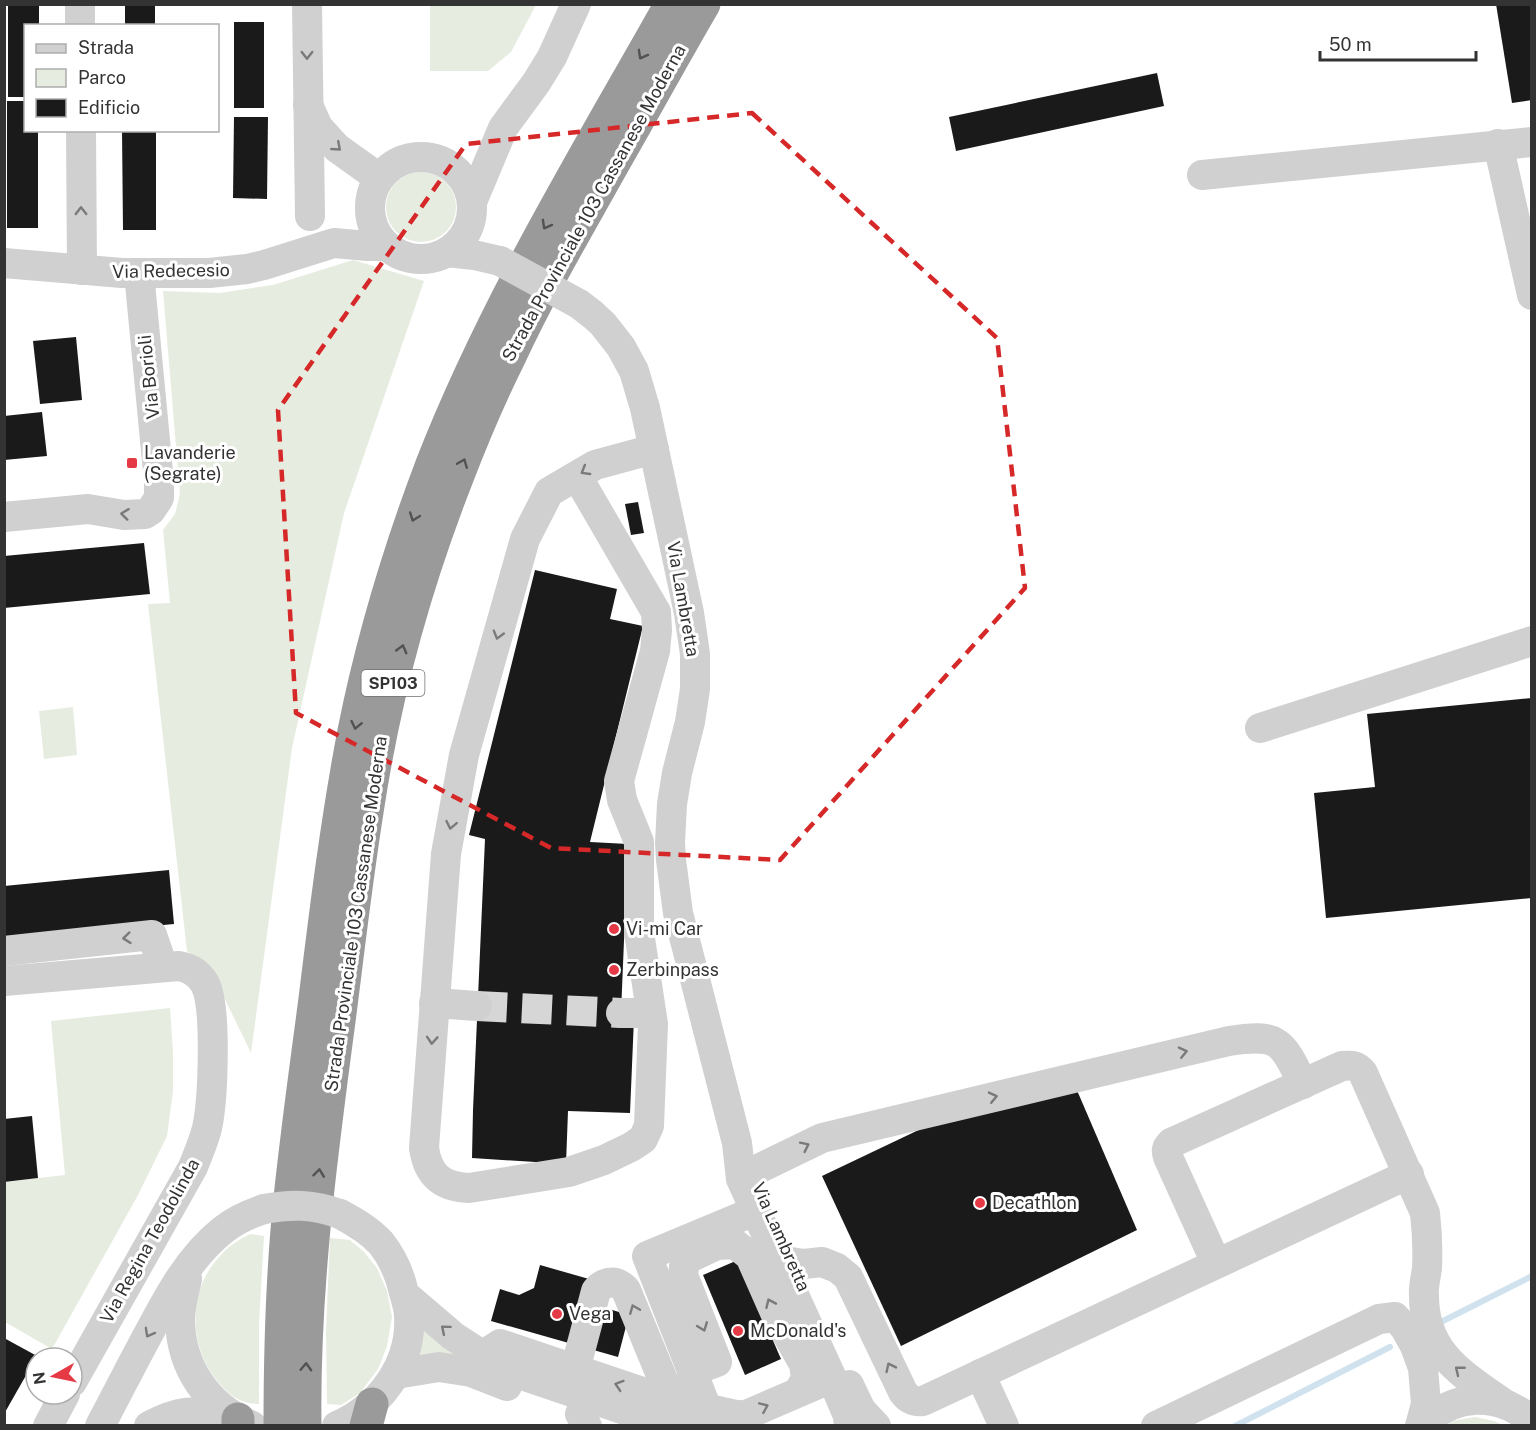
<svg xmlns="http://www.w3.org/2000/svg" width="1536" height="1430" font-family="'Public Sans',sans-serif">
<rect width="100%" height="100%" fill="#fff"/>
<g fill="#e6ecdf">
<path d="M430,5V4L536,5L511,52L488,71H430Z"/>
<circle cx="421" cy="207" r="35"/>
<path d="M353,260L424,281L344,513L292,748L251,1053L221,991L207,969L187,951L148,604L170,603L163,530L175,514L180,494L163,291L220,293L273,285Z"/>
<path d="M73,707L77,755L44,759L39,711Z"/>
<path d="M170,1008L173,1052V1091L167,1136L138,1195L52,1349L5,1322V1182L65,1175L51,1021Z"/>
<path d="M250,1234L264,1236L259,1324V1404C242,1404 230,1396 219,1383C188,1349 187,1290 220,1256C228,1246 239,1240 250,1234Z"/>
<path d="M330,1238L350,1240L364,1252L377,1268L387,1291L392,1317L387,1346L378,1369L360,1393L341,1405L327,1404L326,1331Z"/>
<path d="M423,1326L468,1358L417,1362Z"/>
<path d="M1475,1417L1494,1421L1503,1425H1446L1456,1420Z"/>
</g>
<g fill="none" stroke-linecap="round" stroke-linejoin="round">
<g stroke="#cfe2ee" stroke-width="6">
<path d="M1439,1323L1532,1276"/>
<path d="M1235,1426L1390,1347"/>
</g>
</g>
<g fill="#1a1a1a">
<path d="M8,4H39V26H26V97H8Z"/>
<rect x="125" y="4" width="30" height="22"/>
<path d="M1496,4H1532V100L1512,103Z"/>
<rect x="234" y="22" width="30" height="86"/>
<path d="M1157,73L1164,106L956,151L949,117Z"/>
<path d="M7,101H26V130H38V228H7Z"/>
<path d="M234,117H268L267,199L233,198Z"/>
<path d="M122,130H156V230H123Z"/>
<path d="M76,337L82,400L40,404L33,341Z"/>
<path d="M42,412L47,456L4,460V416Z"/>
<path d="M638,502L644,533L631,535L625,504Z"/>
<path d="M144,543L150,594L4,608V556Z"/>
<path d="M535,570L617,589L610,619L643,626L590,842L628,844L621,1013L634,1018L630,1113L568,1111L566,1164L472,1158L473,1110L485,839L469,835Z"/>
<path d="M1532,698V898L1326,918L1314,793L1375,787L1367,714Z"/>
<path d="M169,870L174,924L4,940V886Z"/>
<path d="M1073,1081L1137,1230L901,1346L822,1176L969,1106Z"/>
<path d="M32,1116L38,1178L4,1182V1119Z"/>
<path d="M738,1260L781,1359L745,1375L703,1275Z"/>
<path d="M540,1265L596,1281L589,1303L629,1315L618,1357L491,1321L500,1289L519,1295L534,1288Z"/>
<path d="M4,1338L37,1356L4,1414Z"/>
</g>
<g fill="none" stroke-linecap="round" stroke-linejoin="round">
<path stroke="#d6d6d6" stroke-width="30" stroke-dasharray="30 15" stroke-linecap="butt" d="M477,1006L621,1013"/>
<g stroke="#d0d0d0" stroke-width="30">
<path d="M80,4V26"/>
<path d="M307,4L310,216"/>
<path d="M308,105L318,127L337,148L379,178"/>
<path d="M81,130L82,270"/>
<path d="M1498,144L1532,295"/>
<circle cx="421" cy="208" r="51"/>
<path d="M1202,175L1532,142"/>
<path d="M472,202L503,128L536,83L552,57L576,4"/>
<path d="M447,252L474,255L500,261"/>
<path d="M4,263L122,273H209L247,269L264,265L334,243L368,246H387"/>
<path d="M592,314L603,324L621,347L634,371L645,408L689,613L695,654V689L690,722L677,773L672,804L670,843L671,860L678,913L737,1143L741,1179L831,1376L848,1416L849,1426"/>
<path d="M577,476L656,612L657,630L655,651L619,781L622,800L639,842V932L653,1024L649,1126L643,1139L631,1147L604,1160L569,1172L469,1188C441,1187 428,1175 424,1148L446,854L464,755L525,539L549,492L595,465L654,449"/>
<path d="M4,517L88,509L124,515L145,514L151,510L159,498V482L139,273"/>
<path d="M1260,728L1532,641"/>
<path d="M4,951L152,935L163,967"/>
<path d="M4,981L179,966C190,968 199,973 205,984C217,1007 213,1101 207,1128C204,1141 198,1154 193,1167L72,1382"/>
<path d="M434,1003L477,1006"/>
<path d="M621,1013H651"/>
<path d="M752,1172L822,1138L1229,1041C1279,1033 1282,1041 1303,1084"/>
<path d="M791,1262L804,1264L822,1262L837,1268L848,1277L903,1392C908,1399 914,1402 923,1401L1409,1174"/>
<path d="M1216,1263L1168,1157C1166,1151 1166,1148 1171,1143L1342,1066C1352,1065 1357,1065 1363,1073L1425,1213C1427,1231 1428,1249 1427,1268C1426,1277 1423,1287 1424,1296C1424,1354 1464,1375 1506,1405"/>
<path d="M187,1279C184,1293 180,1306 180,1320C181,1369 208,1406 252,1426"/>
<path d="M405,1295L453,1336L482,1355L519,1374L672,1426"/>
<path d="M486,1353L500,1344L672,1402L675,1414"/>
<path d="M575,1370L596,1291C605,1280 617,1280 626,1290L672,1402L695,1378"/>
<path d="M693,1371L717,1362L683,1275L685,1260L717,1245L735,1244L750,1256L776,1315L804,1364L806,1379L798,1392"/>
<path d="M396,1374L439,1367L471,1372L507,1386"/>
<path d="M980,1374L1004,1426"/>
<path d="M849,1385L861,1410L876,1426"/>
<path d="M707,1409L647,1256L755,1211"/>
<path d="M580,1414L587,1426"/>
<path d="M693,1420C699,1398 728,1418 746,1415L818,1384"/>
<path d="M48,1426L65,1394"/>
<path d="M100,1426C117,1394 133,1362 150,1331C169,1295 190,1256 223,1230C235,1220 249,1214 264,1209"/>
<path d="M149,1426C181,1409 195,1411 230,1414"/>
<path d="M337,1426C380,1407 412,1364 409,1316C409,1308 406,1300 404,1293C400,1275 393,1258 381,1243C369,1230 355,1222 340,1214"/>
<path d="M1156,1426L1379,1319L1395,1317L1405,1328L1415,1346L1423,1368L1426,1404L1420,1426"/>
<path d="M1422,1426C1453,1393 1498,1391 1532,1421"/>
</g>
<g stroke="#9a9a9a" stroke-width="33">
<path d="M238,1426V1419"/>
<path d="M280,1426C280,1353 282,1280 289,1208C296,1138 306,1068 315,999C326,909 337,820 354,731C372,641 399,551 432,464C495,303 586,155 671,4"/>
<path d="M305,1426C303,1290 321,1155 339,1021C348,951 356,881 367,812C384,698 415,585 457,478C473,436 491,394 511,354C541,290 577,229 611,168C642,114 672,59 704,4"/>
<path d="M366,1426L372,1404"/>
</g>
<g stroke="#d0d0d0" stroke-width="30">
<path d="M500,261L579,304L592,314"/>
<path d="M264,1209C291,1204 313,1204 340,1214"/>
</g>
</g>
<defs><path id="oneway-chevron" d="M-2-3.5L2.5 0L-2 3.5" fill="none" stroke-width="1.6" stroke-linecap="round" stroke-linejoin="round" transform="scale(1.5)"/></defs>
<g stroke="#7a7a7a">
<use href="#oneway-chevron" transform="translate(307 55) rotate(90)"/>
<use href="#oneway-chevron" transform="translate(337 147) rotate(41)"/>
<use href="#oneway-chevron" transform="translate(81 211) rotate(-90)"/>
<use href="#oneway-chevron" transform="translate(585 471) rotate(149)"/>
<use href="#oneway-chevron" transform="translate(125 514) rotate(-173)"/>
<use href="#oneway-chevron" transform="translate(498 635) rotate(106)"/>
<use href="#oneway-chevron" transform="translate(451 825) rotate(101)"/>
<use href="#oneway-chevron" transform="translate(127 938) rotate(174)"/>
<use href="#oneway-chevron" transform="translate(432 1040) rotate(94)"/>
<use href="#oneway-chevron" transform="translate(1183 1052) rotate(-13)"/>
<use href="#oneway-chevron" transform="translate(993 1097) rotate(-13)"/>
<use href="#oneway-chevron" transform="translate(805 1146) rotate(-26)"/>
<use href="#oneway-chevron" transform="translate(770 1303) rotate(-114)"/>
<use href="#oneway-chevron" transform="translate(634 1309) rotate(-112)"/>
<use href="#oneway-chevron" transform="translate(703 1327) rotate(69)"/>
<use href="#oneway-chevron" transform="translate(445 1329) rotate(-140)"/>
<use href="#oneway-chevron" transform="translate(149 1333) rotate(119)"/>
<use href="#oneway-chevron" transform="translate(890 1367) rotate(-116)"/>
<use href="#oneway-chevron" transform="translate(1459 1370) rotate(-141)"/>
<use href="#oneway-chevron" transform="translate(619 1385) rotate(-162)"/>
<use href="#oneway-chevron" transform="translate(764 1407) rotate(-23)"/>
</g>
<g stroke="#525252">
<use href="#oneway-chevron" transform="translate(642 55) rotate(119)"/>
<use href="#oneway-chevron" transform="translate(546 225) rotate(119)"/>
<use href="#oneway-chevron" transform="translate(463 463) rotate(-68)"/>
<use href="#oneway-chevron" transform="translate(414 517) rotate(110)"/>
<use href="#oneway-chevron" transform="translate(402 649) rotate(-75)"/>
<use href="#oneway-chevron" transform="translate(356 725) rotate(102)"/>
<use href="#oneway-chevron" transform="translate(319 1173) rotate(-83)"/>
<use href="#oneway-chevron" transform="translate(306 1367) rotate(-88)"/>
</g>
<path fill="none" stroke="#d62828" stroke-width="4.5" stroke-dasharray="12 8" stroke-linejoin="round" d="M752,113L997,338L1025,588L780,860L551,848L296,713L278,410L466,144Z"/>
<g fill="#e63946" stroke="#fff" stroke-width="2">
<rect x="126" y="457" width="12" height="12" rx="3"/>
<circle cx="614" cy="929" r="6"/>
<circle cx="614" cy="970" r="6"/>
<circle cx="980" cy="1203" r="6"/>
<circle cx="557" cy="1314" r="6"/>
<circle cx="738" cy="1331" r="6"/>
</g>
<g text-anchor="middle" stroke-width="6" stroke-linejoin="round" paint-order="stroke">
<rect fill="#fff" stroke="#707070" stroke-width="1.5" x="361.5" y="670" width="63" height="26" rx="4.5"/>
<g font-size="16" font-weight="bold" fill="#333">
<text x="393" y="689">SP103</text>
</g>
<g font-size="18" fill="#333" stroke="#fff">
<text transform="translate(594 203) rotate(-61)" y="6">Strada Provinciale 103 Cassanese Moderna</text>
<text transform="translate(171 271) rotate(-1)" y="6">Via Redecesio</text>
<text transform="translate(149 377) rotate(-96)" y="6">Via Borioli</text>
<text transform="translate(683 599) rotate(80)" y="6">Via Lambretta</text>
<text transform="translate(356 914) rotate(-82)" y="6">Strada Provinciale 103 Cassanese Moderna</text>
<text transform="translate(781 1237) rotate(66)" y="6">Via Lambretta</text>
<text transform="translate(150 1241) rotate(-61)" y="6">Via Regina Teodolinda</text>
</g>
<g font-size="18" fill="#333" stroke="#fff" text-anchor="start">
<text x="144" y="459">Lavanderie<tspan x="144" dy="21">(Segrate)</tspan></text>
<text x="626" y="935">Vi-mi Car</text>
<text x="626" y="976">Zerbinpass</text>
<text x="992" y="1209">Decathlon</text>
<text x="569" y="1320">Vega</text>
<text x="750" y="1337">McDonald's</text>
</g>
</g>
<rect width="1536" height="1430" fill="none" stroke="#333333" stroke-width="12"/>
<rect x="24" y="24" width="195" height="108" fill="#ffffff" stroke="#adadad" stroke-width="1.5"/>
<rect x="36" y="44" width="30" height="9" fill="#d0d0d0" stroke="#adadad" stroke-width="1.5"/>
<text x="78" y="54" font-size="18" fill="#333333">Strada</text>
<rect x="36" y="69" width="30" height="18" fill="#e6ecdf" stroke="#adadad" stroke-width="1.5"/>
<text x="78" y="84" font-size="18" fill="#333333">Parco</text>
<rect x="36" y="99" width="30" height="18" fill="#1a1a1a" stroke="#adadad" stroke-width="1.5"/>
<text x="78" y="114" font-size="18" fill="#333333">Edificio</text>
<g transform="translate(54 1376) rotate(261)"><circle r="28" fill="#ffffff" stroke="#adadad" stroke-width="1.5"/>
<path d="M0-4.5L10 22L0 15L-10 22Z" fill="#e63946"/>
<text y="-9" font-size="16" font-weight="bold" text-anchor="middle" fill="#333333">N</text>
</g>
<path d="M1320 51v9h156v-9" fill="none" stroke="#333333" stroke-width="3"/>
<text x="1329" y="51" font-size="18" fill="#333333" stroke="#ffffff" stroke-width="4.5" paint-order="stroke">50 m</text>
</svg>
